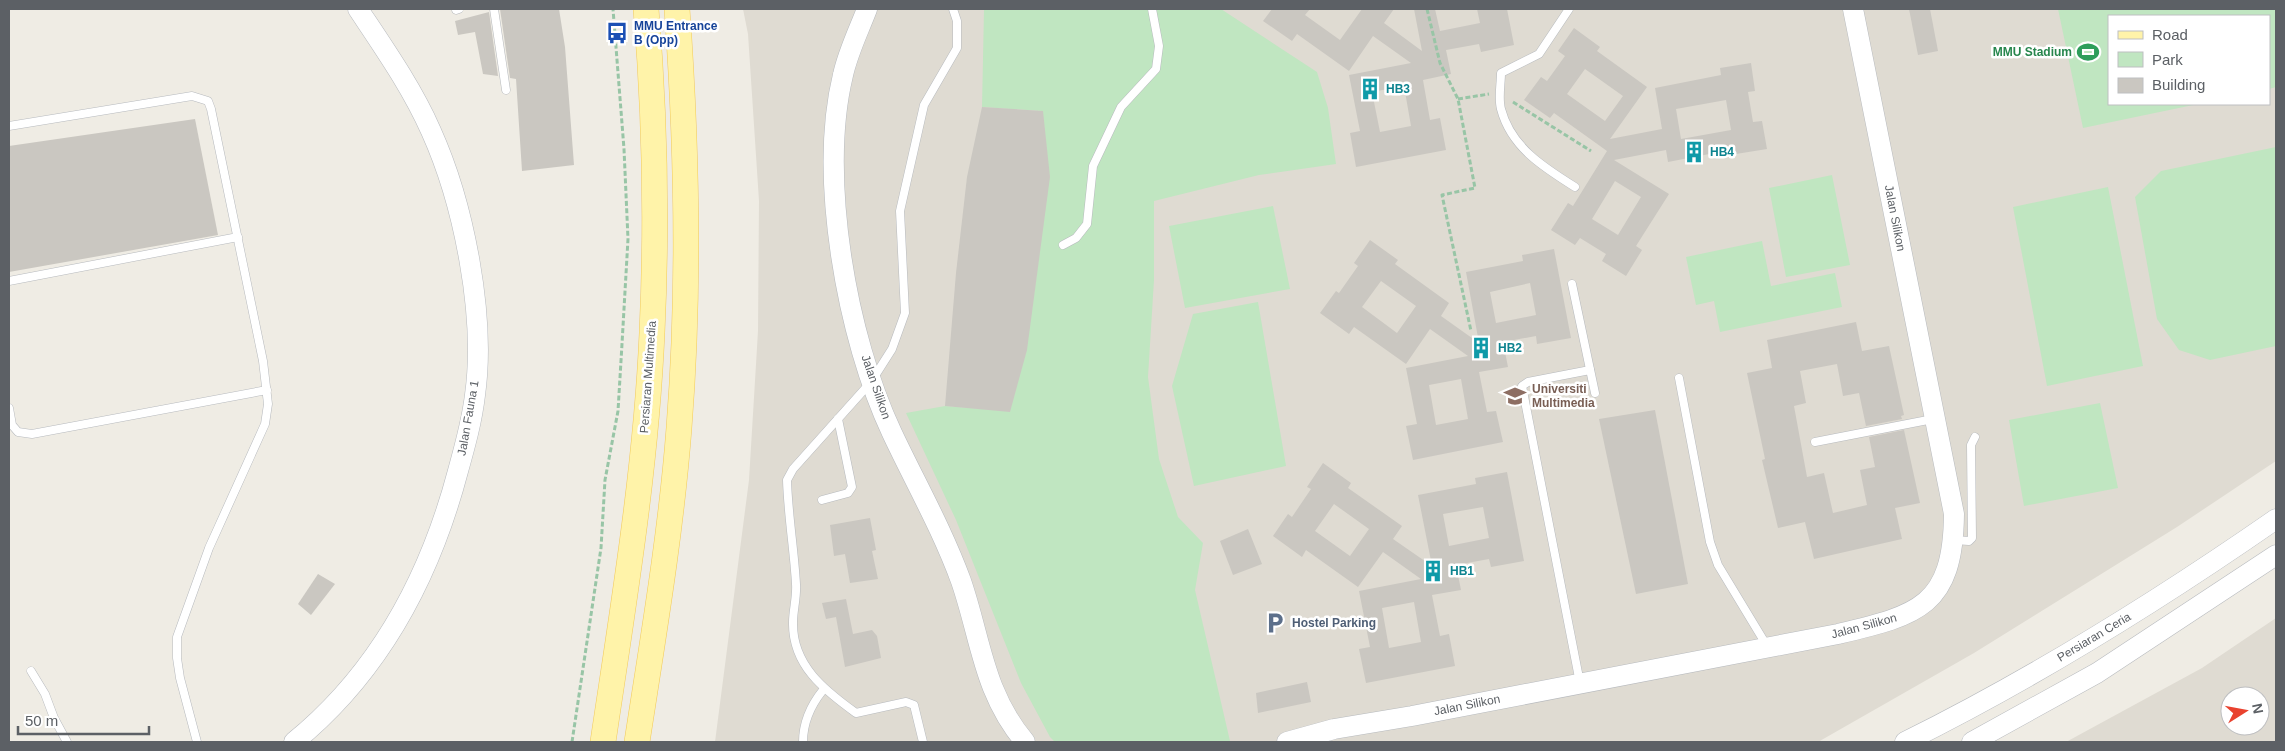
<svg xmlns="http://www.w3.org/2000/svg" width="2285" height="751" font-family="Helvetica,sans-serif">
<rect width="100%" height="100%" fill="#efece4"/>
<g fill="#dfdbd2" fill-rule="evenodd">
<path d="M743,9H2276V461L2177,527L1974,653L1818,742H715L749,480L758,331L759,201L748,34ZM2109,16H2269V104H2109Z"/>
<path d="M2276,618V742H2066L2202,668ZM2230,696H2260V726H2230Z"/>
</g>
<g fill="#c0e6c1">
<path d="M984,9H1221L1317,72L1328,108L1336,164L1259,175L1154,201V280L1148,377L1159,459L1178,517L1203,543L1195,590L1230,741L1055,742L1050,737L1021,683L956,520L906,413L945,406L1009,411L1042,111L982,107Z"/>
<path d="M2058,9H2276V87L2269,89V16H2109V104H2198L2083,128Z"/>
<path d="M2276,147V346L2210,360L2179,350L2157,319L2135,197L2161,171Z"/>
<path d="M1832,175L1850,265L1786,277L1769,188Z"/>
<path d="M2108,187L2143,366L2047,386L2013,207Z"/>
<path d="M1273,206L1290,289L1185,308L1169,226Z"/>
<path d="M1762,241L1771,286L1835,273L1842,307L1720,332L1714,301L1696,305L1686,257Z"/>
<path d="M1258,302L1286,466L1194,486L1172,386L1193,314Z"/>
<path d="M2100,403L2118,488L2024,506L2009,420Z"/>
</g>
<g fill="#cac7c1" fill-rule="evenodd">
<path d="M500,9H559L565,47L574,165L522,171L516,79L510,78Z"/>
<path d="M1272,9H1310L1305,15L1340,40L1362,9H1394L1384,23L1422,51L1414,9H1435L1440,31L1480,23L1477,9H1507L1514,45L1481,52L1479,44L1446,50L1451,74L1423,80L1430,120L1440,118L1446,150L1356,167L1350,133L1360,131L1349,75L1411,63L1373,36L1349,71L1297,34L1292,41L1263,21ZM1404,86L1411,126L1380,132L1372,92Z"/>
<path d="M1909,9H1930L1938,51L1918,55Z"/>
<path d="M489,12L498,76L483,74L475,32L458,35L455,21Z"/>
<path d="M1574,28L1600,47L1597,51L1647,87L1610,139L1662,129L1655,88L1721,75L1720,68L1751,63L1755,91L1748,92L1753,122L1762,121L1767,149L1736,154L1735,149L1668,162L1666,150L1614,160L1669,194L1636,246L1642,250L1626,276L1602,261L1606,254L1580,238L1575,245L1551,230L1568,203L1573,206L1607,151L1554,113L1550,118L1524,100L1541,77L1547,81L1565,56L1558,51ZM1585,69L1623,96L1605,121L1567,94ZM1726,100L1731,130L1681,139L1676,109ZM1615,181L1641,197L1618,235L1592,219Z"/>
<path d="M982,107L1043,111L1050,177L1027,350L1010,412L945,406L956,273L967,177Z"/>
<path d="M195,119L218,235L9,272V146Z"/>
<path d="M1370,240L1398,260L1395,264L1449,303L1441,316L1479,343L1466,272L1523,261L1522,255L1554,249L1571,338L1537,344L1536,336L1503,342L1508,367L1479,372L1487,412L1496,411L1503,442L1413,460L1406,426L1417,424L1406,368L1468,356L1430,329L1406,364L1354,327L1349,334L1320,313L1336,291L1339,293L1358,266L1354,263ZM1381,281L1416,306L1397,333L1362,307ZM1530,283L1536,315L1496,323L1490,292ZM1461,379L1468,419L1436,425L1429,385Z"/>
<path d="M1856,322L1862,351L1889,346L1904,415L1901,416L1902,419L1866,426L1859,393L1843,396L1837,364L1800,371L1806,403L1794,406L1807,477L1824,473L1833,513L1867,505L1860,470L1875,467L1869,437L1904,430L1920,503L1895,508L1902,539L1814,559L1805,522L1778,528L1762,460L1765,459L1747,373L1772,368L1767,340Z"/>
<path d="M1655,410L1688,584L1636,594L1599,419Z"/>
<path d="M1323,463L1351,483L1348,488L1402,526L1393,539L1432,566L1418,495L1476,484L1475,478L1507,472L1524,561L1491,567L1489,559L1456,565L1461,590L1432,595L1440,636L1449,634L1455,666L1366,683L1359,649L1370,647L1359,591L1421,579L1383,552L1358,587L1306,550L1302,557L1273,536L1288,514L1292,517L1311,489L1307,487ZM1334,504L1369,529L1350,556L1315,531ZM1483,507L1489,538L1449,546L1443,514ZM1414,602L1421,642L1389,648L1382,608Z"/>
<path d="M870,518L876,550L872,551L878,579L850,583L845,554L834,556L830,525Z"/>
<path d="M1248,529L1262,564L1233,575L1220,541Z"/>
<path d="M318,574L335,584L311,615L298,604Z"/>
<path d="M846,599L853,634L872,630L877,636L881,658L845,667L836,617L826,619L822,603Z"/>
<path d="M1307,682L1311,702L1258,713L1256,693Z"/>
</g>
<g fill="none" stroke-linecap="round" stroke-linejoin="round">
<g stroke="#b7babe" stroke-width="9">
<g id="service">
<path d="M494,9L506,90"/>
<path d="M1569,9L1539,54L1501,73C1501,84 1498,98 1501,109C1511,147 1543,167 1575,187"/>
<path d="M456,10L459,9"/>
<path d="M9,126L192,96L208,101L211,109L263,361L268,404L265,424L209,548L177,637V658L180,678L197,742"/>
<path d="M1063,245L1076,238L1087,224L1093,166L1121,107L1156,69L1159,46L1152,9"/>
<path d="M9,281L238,237"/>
<path d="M1572,284L1595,393"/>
<path d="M1679,378L1710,542L1718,565L1767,646"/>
<path d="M9,408L12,425L18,432L32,434L267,390"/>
<path d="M1815,442L1933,419"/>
<path d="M822,500L848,493L852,487L838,419"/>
<path d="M1954,540L1969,541L1972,538L1971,445L1975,437"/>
<path d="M31,671L45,694L54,718L67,742"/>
<path d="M1580,683L1522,386L1528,382L1590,370"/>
<path d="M803,742C803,723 811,705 823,690"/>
<path d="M923,742L914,705L906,702L856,713C824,690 792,665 793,622C793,610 797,597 796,584C794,549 788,515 787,480L793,469L871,382L892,349L905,313L900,211L924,105L957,48V21L953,9"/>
</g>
</g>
<g stroke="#b7babe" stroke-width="21">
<g id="tertiary">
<path d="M867,9C859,30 848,52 843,75C818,177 847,338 892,433C915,482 942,529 961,581C981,639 983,692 1025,742"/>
<path d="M294,742C380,672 430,577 458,471C465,446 472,421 475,395C486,316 464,204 431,131C412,88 384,48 358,9"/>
<path d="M1287,742L1334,729L1412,716L1838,634C1918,615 1953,607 1954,514L1853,9"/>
<path d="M1905,742C2034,678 2158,601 2276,519"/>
<path d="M1972,742L2097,673L2276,555"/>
</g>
</g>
<g stroke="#f2ca5a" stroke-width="26">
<g id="primary">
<path d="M603,742C623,607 646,470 652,333C657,226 655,116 646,9"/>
<path d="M637,742C653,638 671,533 679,428C690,289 687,148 677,9"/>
</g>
</g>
<g stroke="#98c5a6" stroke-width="3" stroke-dasharray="5 2.5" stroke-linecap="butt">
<path d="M1427,9L1440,63L1458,99L1475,188L1442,195L1471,331"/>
<path d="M1458,99L1489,94"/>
<path d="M1513,102L1591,151"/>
<path d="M572,742L601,548L605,480L618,411L622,344L628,239L624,149L613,9"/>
</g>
<use href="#service" stroke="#fff" stroke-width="8"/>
<use href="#tertiary" stroke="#fff" stroke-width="20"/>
<use href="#primary" stroke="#fff3a9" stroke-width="25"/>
</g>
<defs>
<g id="bus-bare" transform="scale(1.725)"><path d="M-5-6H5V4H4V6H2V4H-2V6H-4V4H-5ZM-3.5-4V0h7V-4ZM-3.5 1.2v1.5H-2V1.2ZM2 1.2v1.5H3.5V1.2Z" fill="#1a4fb4" stroke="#fff" stroke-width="2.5" paint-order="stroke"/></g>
<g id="stadium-bare" transform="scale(1.725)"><path d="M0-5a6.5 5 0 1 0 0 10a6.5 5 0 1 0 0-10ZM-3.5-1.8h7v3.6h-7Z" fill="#2e9e5b" stroke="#fff" stroke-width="2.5" paint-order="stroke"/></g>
<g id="building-bare" transform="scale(1.725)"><path d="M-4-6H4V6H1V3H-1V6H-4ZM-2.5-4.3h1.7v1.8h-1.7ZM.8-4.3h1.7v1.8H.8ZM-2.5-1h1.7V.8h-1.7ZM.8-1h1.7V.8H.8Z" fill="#0f9aa8" stroke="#fff" stroke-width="2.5" paint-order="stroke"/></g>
<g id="university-bare" transform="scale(1.725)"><path d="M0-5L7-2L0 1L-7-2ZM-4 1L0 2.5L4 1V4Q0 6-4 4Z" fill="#8d6e63" stroke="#fff" stroke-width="2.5" paint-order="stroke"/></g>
<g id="parking-bare" transform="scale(1.725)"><path d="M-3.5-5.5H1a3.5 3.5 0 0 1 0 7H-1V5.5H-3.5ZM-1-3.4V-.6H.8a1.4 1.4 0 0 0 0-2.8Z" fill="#5c6f8a" stroke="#fff" stroke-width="2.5" paint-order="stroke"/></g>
</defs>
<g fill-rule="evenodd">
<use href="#bus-bare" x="617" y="33"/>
<use href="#stadium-bare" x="2088" y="52"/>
<use href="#building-bare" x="1370" y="89"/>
<use href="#building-bare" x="1694" y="152"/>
<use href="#building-bare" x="1481" y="348"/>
<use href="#university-bare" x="1515" y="396"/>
<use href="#building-bare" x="1433" y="571"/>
<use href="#parking-bare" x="1275" y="623"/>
</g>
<g text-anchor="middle" stroke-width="5" stroke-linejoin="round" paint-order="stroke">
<g font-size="12" font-weight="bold" fill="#164399" stroke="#fff" text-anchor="start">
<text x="634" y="30">MMU Entrance<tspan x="634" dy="14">B (Opp)</tspan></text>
</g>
<g font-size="12" font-weight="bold" fill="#27864d" stroke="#fff" text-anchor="end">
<text x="2072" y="56">MMU Stadium</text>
</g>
<g font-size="12" font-weight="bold" fill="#0d838f" stroke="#fff" text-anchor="start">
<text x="1386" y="93">HB3</text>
<text x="1710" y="156">HB4</text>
<text x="1498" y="352">HB2</text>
<text x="1450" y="575">HB1</text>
</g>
<g font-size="12" fill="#5c6065" stroke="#fff">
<text transform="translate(1895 218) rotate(79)" y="4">Jalan Silikon</text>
<text transform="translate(648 377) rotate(-86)" y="4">Persiaran Multimedia</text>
<text transform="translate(876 387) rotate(71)" y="4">Jalan Silikon</text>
<text transform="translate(468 418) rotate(-80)" y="4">Jalan Fauna 1</text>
<text transform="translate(1864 626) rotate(-15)" y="4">Jalan Silikon</text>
<text transform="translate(2094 637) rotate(-31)" y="4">Persiaran Ceria</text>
<text transform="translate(1467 705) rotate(-11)" y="4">Jalan Silikon</text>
</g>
<g font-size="12" font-weight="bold" fill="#785e54" stroke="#fff" text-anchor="start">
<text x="1532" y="393">Universiti<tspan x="1532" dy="14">Multimedia</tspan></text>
</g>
<g font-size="12" font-weight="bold" fill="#4e5e75" stroke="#fff" text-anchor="start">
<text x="1292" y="627">Hostel Parking</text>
</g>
</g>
<rect width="2285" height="751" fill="none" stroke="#5c6065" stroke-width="20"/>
<rect x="2108" y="15" width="162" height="90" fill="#ffffff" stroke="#bebfc1"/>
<rect x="2118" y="31" width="25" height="8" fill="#fff3a9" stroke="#bebfc1"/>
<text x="2152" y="40" font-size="15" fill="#5c6065">Road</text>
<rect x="2118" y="52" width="25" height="15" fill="#c0e6c1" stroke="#bebfc1"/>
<text x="2152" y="65" font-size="15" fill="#5c6065">Park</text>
<rect x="2118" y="78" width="25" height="15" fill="#cac7c1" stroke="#bebfc1"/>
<text x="2152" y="90" font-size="15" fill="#5c6065">Building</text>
<g transform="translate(2245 711) rotate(79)"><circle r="24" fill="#ffffff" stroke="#bebfc1"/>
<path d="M0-4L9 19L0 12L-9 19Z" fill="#e9422f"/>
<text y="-8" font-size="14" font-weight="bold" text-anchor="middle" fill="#5c6065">N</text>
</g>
<path d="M18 726v8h131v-8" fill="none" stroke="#5c6065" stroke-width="2.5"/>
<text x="25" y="726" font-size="15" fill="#5c6065" stroke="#ffffff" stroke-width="4" paint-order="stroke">50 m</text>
</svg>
